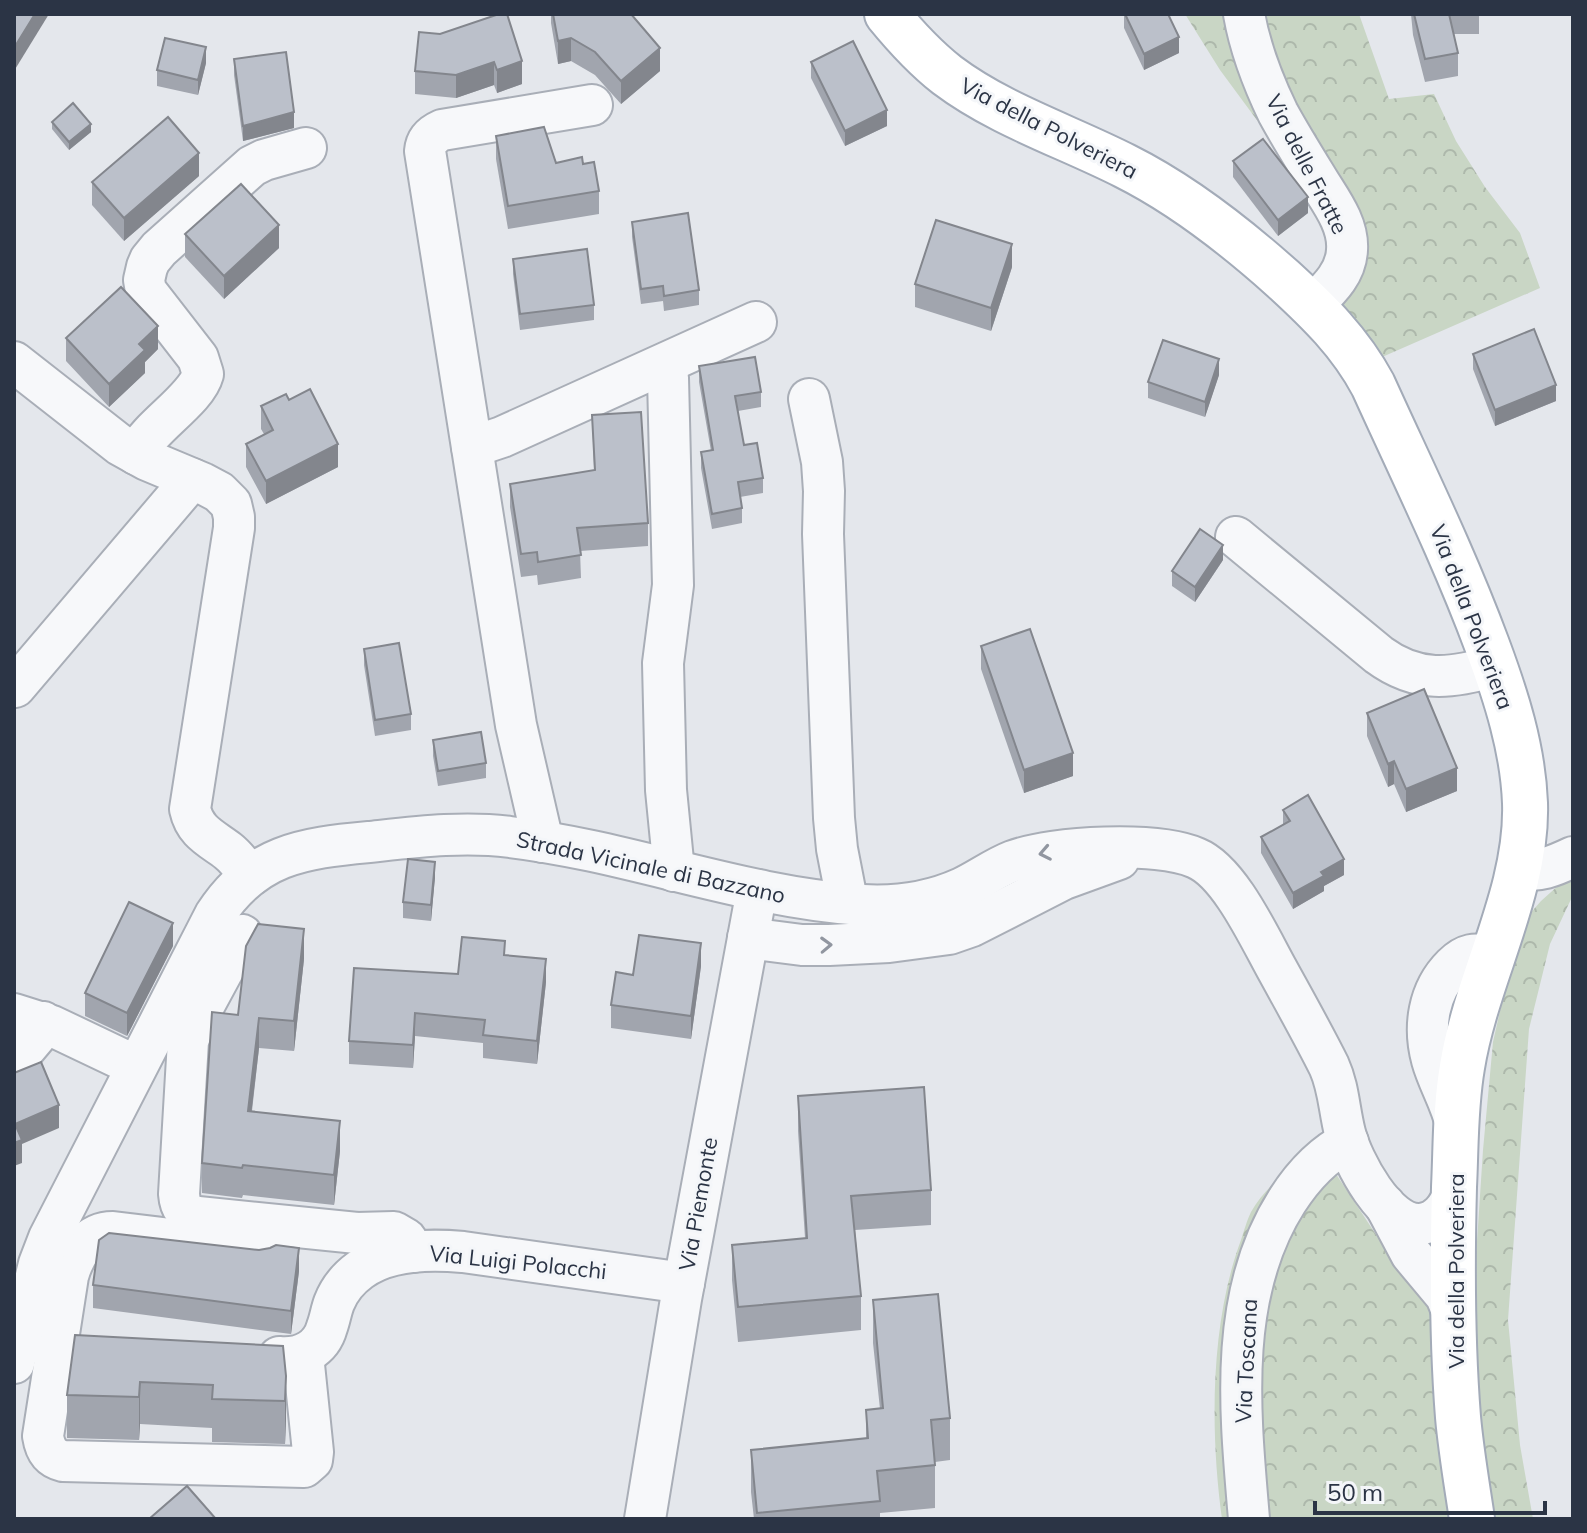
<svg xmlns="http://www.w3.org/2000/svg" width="1587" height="1533" font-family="Mulish,sans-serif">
<defs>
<pattern id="forest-crowns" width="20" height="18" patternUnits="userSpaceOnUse" patternTransform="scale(2)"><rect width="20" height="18" fill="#c9d6c5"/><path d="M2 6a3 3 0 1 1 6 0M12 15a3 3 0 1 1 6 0" fill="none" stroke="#adb8ab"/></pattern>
</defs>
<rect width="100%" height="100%" fill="#e4e7ec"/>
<g fill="url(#forest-crowns)">
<path d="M1185,14H1359L1389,99L1434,94L1456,141L1485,187L1520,233L1540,288L1373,361L1332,308L1358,257L1220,70Z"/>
<path d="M1570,875L1573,880V895L1550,944L1529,1029L1508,1320L1520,1445L1533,1519H1222C1210,1432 1210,1323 1241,1240C1244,1231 1247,1220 1251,1212C1261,1194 1277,1179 1292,1166L1334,1171L1408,1283L1435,1315L1472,1318L1483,1150L1493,1042L1507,980L1526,918L1541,901Z"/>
</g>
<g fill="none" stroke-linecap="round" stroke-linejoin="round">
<g stroke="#a9aeb7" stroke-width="44">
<g id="minor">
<path d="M1244,14C1250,48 1263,82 1278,113C1290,135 1303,156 1316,177C1329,199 1349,223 1347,250C1346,274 1328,290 1312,306"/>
<path d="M14,362L120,445L147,460L202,483L219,492L231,504L234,517V528L190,809C195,832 211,838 228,851C237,858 243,867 250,876"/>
<path d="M668,378L673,585L663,663L666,790L674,871"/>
<path d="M809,399L822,462L824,491L823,534L834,818L837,849L845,890V903"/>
<path d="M472,447L502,437L756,322"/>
<path d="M136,454C150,426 196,400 203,374L198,358L146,291L144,280L147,267L150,260L159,249L252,166L264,160L306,148"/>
<path d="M1236,537L1379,655C1417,683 1451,679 1495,666"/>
<path d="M15,687L192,479"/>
<path d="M543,842L516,725L425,151C426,140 433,134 442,130L592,105"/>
<path d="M1517,869C1538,873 1554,866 1573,857"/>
<path d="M242,935L195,1022L188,1041L179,1194C180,1207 185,1215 198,1217L357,1233L394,1232L406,1239L413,1252"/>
<path d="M748,938L802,945H829L889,942L949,934L972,926L1064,879L1119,859"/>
<path d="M14,1014L52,1026L136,1066"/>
<path d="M14,1062L35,1037L43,1022"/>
<path d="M1456,1125C1451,1102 1438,1082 1432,1060C1423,1027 1428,991 1453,966C1465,954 1475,952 1492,957"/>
<path d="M1385,1205L1411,1254L1446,1296L1454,1316"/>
<path d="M262,1250L113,1232C88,1232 74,1254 68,1276L43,1436C45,1449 50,1458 63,1461L304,1467L312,1460L313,1452L303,1355"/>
<path d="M279,1357C301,1359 321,1349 327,1327C330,1319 331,1311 334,1303C339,1290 349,1278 360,1270C388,1249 430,1249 463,1252L684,1283"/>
<path d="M14,1363L39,1264L49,1238L215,915C254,855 302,848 369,842C416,837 463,831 510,837C629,851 742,897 862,905C896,907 931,902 962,888C979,880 995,868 1013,861C1053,846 1157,841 1196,858C1230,872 1260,939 1278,971C1295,1002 1313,1034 1329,1066C1339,1088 1339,1110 1345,1133C1352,1161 1386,1226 1420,1224C1438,1223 1449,1207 1454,1192"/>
<path d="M645,1519L681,1299L757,890"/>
<path d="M1249,1519C1240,1413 1227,1295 1287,1201C1303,1176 1322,1155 1348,1142"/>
</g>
</g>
<g stroke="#a3abb8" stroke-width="48">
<path id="major" d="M887,14C905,36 924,57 947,75C1000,115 1066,136 1125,166C1183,195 1235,236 1283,279C1318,311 1350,342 1373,385C1412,471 1454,556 1487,645C1506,696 1523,749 1525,803C1528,892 1476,979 1462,1067C1455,1107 1456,1147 1454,1187C1452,1264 1452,1341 1458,1417C1461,1451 1467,1485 1472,1519"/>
</g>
<use href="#minor" stroke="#f7f8fa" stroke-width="40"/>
<use href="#major" stroke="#fff" stroke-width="44"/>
</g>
<g fill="#a1a5ae">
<path d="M499,14L522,84L497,93L494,85L456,98L415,94V71L440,34Z"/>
<path d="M551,14H631L660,71L621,104L595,75L571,61L558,64L551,23Z"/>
<path d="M1124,14H1168L1179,53L1144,70L1124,28Z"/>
<path d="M1411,14H1479V34H1454L1458,53V76L1425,82L1413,35Z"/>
<path d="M234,59L294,128L243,141L234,75Z"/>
<path d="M811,62L887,126L845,146L811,78Z"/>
<path d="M206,63L198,95L157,86V70Z"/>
<path d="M52,122L91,132L69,150L52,129Z"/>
<path d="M496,136L556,163L599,191V214L508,229L496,159Z"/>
<path d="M1233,161L1308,213L1278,236L1233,177Z"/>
<path d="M199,176L124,241L92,205V182Z"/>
<path d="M632,222L699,290V305L664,311L663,301L641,304L632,237Z"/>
<path d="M185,234L279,248L224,299L185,257Z"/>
<path d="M513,259L594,305V320L520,330L513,274Z"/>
<path d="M1012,267L991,331L915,307V284Z"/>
<path d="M66,338L158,349L145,362V373L109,407L66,361Z"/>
<path d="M1473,354L1556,401L1495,426L1473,369Z"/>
<path d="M699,366L761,392V407L738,411L744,445L763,478V493L740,497L742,508V523L712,529L701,468V452L711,451L699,382Z"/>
<path d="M1219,375L1205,417L1148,398V382Z"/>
<path d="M289,400L338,467L266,504L246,467V444L264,434L261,429V406Z"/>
<path d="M592,415L648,523V546L580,551L581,578L538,585L537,575L521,577L510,507V484L594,470Z"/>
<path d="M1223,560L1195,602L1172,586V571Z"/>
<path d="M981,646L1073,776L1024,793L981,669Z"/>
<path d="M364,649L411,714V730L375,736L364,665Z"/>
<path d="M1367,713L1457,791L1406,812L1394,784L1388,787L1367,736Z"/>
<path d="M433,740L486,763V778L438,786L433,756Z"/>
<path d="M1283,810L1344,875L1324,886V891L1293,909L1261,853V837L1283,825Z"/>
<path d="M435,877L431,921L403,918V902Z"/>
<path d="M173,946L127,1036L85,1016V993Z"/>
<path d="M505,955L546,982L537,1064L483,1058V1043L415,1036L413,1068L349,1064V1041L458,974Z"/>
<path d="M304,959L294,1051L259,1048L252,1111L340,1151L334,1205L243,1195L242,1198L202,1193V1163L238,1015Z"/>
<path d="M701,966L691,1039L611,1028V1005L633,975Z"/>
<path d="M798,1096L931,1190V1225L855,1230L861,1296V1330L738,1342L732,1280V1245L805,1238L798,1131Z"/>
<path d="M299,1271L291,1334L93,1308V1285Z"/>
<path d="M873,1300L950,1418V1460L935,1462V1508L880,1513V1519H754L751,1492V1450L866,1439V1410L880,1409L873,1343Z"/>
<path d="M283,1346L286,1419L285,1444L212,1442V1428L140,1424L139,1440L67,1438V1395Z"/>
</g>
<g fill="#83868d">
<path d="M35,14H49L14,71V48Z"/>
<path d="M1179,37V53L1144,70V54Z"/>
<path d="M571,38V61L558,64V41Z"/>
<path d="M206,47V63L198,95V80Z"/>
<path d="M660,48V71L621,104V81Z"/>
<path d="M522,61V84L497,93V70Z"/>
<path d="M494,62V85L456,98V75Z"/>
<path d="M887,110V126L845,146V131Z"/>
<path d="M294,112V128L243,141V126Z"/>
<path d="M91,124V132L69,150V142Z"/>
<path d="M199,153V176L124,241V218Z"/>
<path d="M1308,197V213L1278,236V220Z"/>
<path d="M279,225V248L224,299V276Z"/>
<path d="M1012,244V267L991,331V308Z"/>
<path d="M158,326V349L145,362V373L109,407V384L139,344Z"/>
<path d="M1219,359V375L1205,417V402Z"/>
<path d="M1556,385V401L1495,426V410Z"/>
<path d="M15,387V410L14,414V391Z"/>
<path d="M338,444V467L266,504V481Z"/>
<path d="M1223,545V560L1195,602V587Z"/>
<path d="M1073,753V776L1024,793V770Z"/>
<path d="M1394,761V784L1388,787V764Z"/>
<path d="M1457,768V791L1406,812V789Z"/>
<path d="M1344,859V875L1324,886V891L1293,909V893L1321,872Z"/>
<path d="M435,862V877L431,921V905Z"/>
<path d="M173,923V946L127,1036V1013Z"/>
<path d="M304,929V959L294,1051V1021Z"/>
<path d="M701,943V966L691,1039V1016Z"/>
<path d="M546,959V982L537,1064V1041Z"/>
<path d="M415,1013V1036L413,1068V1045Z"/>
<path d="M259,1018V1048L248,1141V1111Z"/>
<path d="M59,1105V1128L22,1144V1163L14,1166L15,1124Z"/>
<path d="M340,1121V1151L334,1205V1175Z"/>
<path d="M16,1247V1262L14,1269V1253Z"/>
<path d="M299,1248V1271L291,1334V1311Z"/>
<path d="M286,1376V1419L285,1444V1401Z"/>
<path d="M140,1382V1424L139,1440V1397Z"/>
</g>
<g fill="#bbc0ca" stroke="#83868d" stroke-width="2">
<path d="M14,14H35L14,48Z"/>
<path d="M499,14H507L522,61L497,70L494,62L456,75L415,71L419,32L440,34Z"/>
<path d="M553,14H631L660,48L621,81L595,52L571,38L558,41Z"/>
<path d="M1125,14H1168L1179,37L1144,54Z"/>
<path d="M1414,14H1449L1458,53L1425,59Z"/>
<path d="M165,38L206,47L198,80L157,70Z"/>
<path d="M853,41L887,110L845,131L811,62Z"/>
<path d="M286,52L294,112L243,126L234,59Z"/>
<path d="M73,103L91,124L69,142L52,122Z"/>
<path d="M168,117L199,153L124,218L92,182Z"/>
<path d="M544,127L556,163L582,157L583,164L594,162L599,191L508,206L496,136Z"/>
<path d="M1263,139L1308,197L1278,220L1233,161Z"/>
<path d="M241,184L279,225L224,276L185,234Z"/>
<path d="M688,213L699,290L664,296L663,286L641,289L632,222Z"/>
<path d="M936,220L1012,244L991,308L915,284Z"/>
<path d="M587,249L594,305L520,314L513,259Z"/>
<path d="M121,287L158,326L139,344L145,350L109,384L66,338Z"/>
<path d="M1534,329L1556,385L1495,410L1473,354Z"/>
<path d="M1163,340L1219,359L1205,402L1148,382Z"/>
<path d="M755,357L761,392L735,396L744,445L757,443L763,478L738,482L742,508L712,514L701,452L713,450L699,366Z"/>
<path d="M310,389L338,444L266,481L246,444L273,430L261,406L286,394L289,400Z"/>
<path d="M641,412L648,523L577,528L581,555L538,562L537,552L521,554L510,484L595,470L592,415Z"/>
<path d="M1200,529L1223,545L1195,587L1172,571Z"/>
<path d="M1030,629L1073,753L1024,770L981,646Z"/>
<path d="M399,643L411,714L375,720L364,649Z"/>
<path d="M1424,689L1457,768L1406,789L1394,761L1388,764L1367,713Z"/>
<path d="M481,732L486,763L438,771L433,740Z"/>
<path d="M1308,795L1344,859L1321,872L1324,876L1293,893L1261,837L1290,821L1283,810Z"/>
<path d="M408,859L435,862L431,905L403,902Z"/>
<path d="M129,902L173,923L127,1013L85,993Z"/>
<path d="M258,924L304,929L294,1021L259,1018L248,1111L340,1121L334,1175L243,1165L242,1168L202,1163L212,1012L238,1015L246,946Z"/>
<path d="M639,935L701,943L691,1016L611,1005L616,972L633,975Z"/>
<path d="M462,937L505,941L504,955L546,959L537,1041L483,1035L485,1020L415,1013L413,1045L349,1041L354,968L458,974Z"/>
<path d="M41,1062L59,1105L15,1124L22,1140L14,1143V1073Z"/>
<path d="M924,1087L931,1190L851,1196L861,1296L738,1307L732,1245L807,1238L798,1096Z"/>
<path d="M109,1233L259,1250L270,1248L276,1245L299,1248L291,1311L93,1285L99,1240Z"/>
<path d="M938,1294L950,1418L931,1420L935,1465L877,1471L880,1501L757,1513L751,1450L868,1438L866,1410L883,1408L873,1300Z"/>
<path d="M75,1335L283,1346L286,1376L285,1401L212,1399L213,1385L140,1382L139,1397L67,1395Z"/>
<path d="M187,1486L216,1519H149Z"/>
</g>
<defs><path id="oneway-chevron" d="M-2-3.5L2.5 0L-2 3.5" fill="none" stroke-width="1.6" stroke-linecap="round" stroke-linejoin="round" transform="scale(2)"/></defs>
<g stroke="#9196a0">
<use href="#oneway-chevron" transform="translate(1045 853) rotate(169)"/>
<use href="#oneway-chevron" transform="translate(826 945) rotate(-2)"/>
</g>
<g text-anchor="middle" stroke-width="6" stroke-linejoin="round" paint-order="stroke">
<g font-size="22" fill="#2b3445" stroke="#f4f6f9">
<text transform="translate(1049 128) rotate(27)" y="8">Via della Polveriera</text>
<text transform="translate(1307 164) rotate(63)" y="8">Via delle Fratte</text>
<text transform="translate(1472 617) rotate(69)" y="8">Via della Polveriera</text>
<text transform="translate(651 867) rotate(12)" y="8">Strada Vicinale di Bazzano</text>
<text transform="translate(698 1204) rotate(-80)" y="8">Via Piemonte</text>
<text transform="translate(518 1262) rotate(6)" y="8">Via Luigi Polacchi</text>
<text transform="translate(1456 1271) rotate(-90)" y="8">Via della Polveriera</text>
<text transform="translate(1246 1361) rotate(-87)" y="8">Via Toscana</text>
</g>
</g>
<rect width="1587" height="1533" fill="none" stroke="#2b3445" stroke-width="32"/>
<path d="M1315 1501v12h230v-12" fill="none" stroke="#2b3445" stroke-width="4"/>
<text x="1327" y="1501" font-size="24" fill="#2b3445" stroke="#f4f6f9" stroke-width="6" paint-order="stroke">50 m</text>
</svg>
